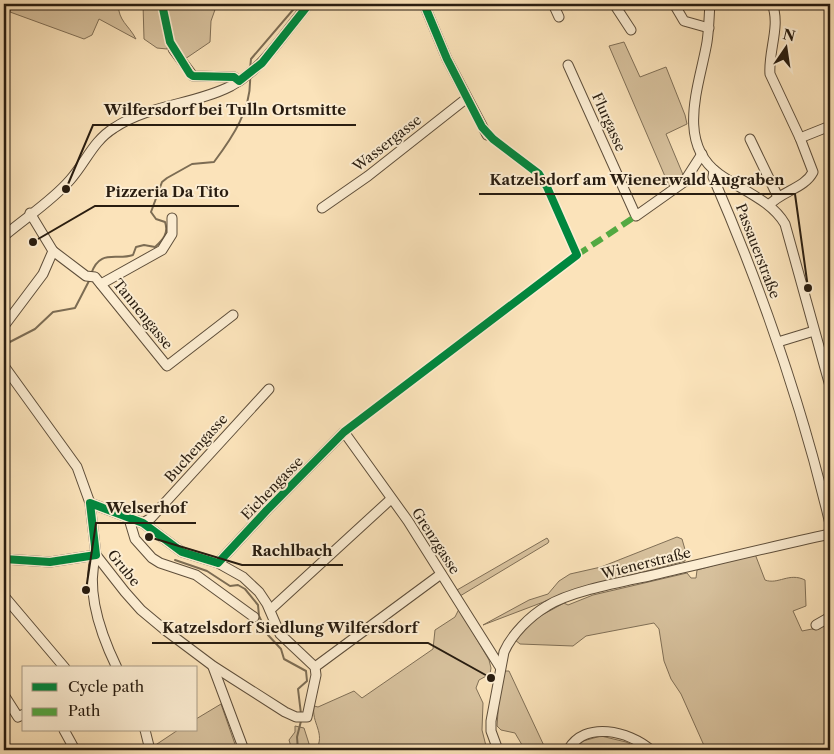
<svg xmlns="http://www.w3.org/2000/svg" width="834" height="754" font-family="'Libre Caslon Text',serif">
<rect width="100%" height="100%" fill="#fbe3ba"/>
<filter id="stains"><feTurbulence type="fractalNoise" baseFrequency=".004" numOctaves="4"/><feColorMatrix values="0 0 0 0 .2 0 0 0 0 .09 0 0 0 0 .02 0 0 0 .5 -.17"/></filter>
<radialGradient id="worn" r=".72"><stop offset=".6" stop-color="#630" stop-opacity="0"/><stop offset="1" stop-color="#630" stop-opacity=".3"/></radialGradient>
<g fill="#d7c19d" stroke="#806f56">
<path d="M12,4H93L109,9L111,4H118C119,22 128,24 136,39L99,19L92,35L84,39L10,12Z"/>
<path d="M143,4H160L168,44L167,49L157,48L144,39Z"/>
<path d="M164,4H217L211,21L210,42L185,59L171,35Z"/>
<path d="M624,42L640,77L666,67L685,115L687,124L666,134L684,177L670,188L609,46Z"/>
<path d="M677,537L682,539L686,553L685,561L575,590L483,625L529,600L548,594L559,581L570,574L601,567Z"/>
<path d="M547,538L549,541L548,543L460,596L457,590Z"/>
<path d="M755,554L765,580C778,585 789,572 805,580L806,606L793,611L802,631L817,628L830,622V750H706L681,694L671,679L664,661L659,629L654,623L586,636L573,646L520,644L515,640L533,620L564,603L568,605L593,595L687,573L691,578H696L697,570Z"/>
<path d="M459,609L489,660L491,668L490,674L479,680L476,688L483,703L482,730L487,750H316C326,733 311,723 314,706L318,707L354,691L362,698L433,649L435,630L455,617Z"/>
<path d="M505,671H509L546,750H525L515,733L501,730L497,726L499,698Z"/>
<path d="M221,704L237,750H155L154,746L178,730H196V719Z"/>
<path d="M295,726L304,728L311,750H292L289,740L295,732Z"/>
<path d="M601,736L626,742L643,750H575L583,741Z"/>
</g>
<g fill="none" stroke-linecap="round" stroke-linejoin="round">
<g stroke="#7c6c53" stroke-width="2">
<path d="M250,69L251,59L298,4"/>
<path d="M91,274C100,248 116,261 133,255L136,247L144,245L155,247C163,240 169,233 165,222L156,219L151,212L162,182L167,178L192,164L214,162C232,138 252,109 250,76"/>
<path d="M4,345L35,329L53,312L75,308L90,279"/>
<path d="M6,359L9,342"/>
<path d="M147,535L149,537"/>
<path d="M175,560L207,571L230,586L238,585L245,589L258,605L259,616L268,635L281,649L284,659L306,671L307,681L298,689L301,714"/>
<path d="M298,750L297,737L301,721"/>
</g>
<g stroke="#5e4e3a" stroke-width="11">
<g id="minor">
<path d="M424,4L447,59L487,135"/>
<path d="M553,4L559,17"/>
<path d="M614,4L631,30"/>
<path d="M674,4L684,21L709,28"/>
<path d="M710,4C709,16 709,29 707,42C700,84 675,142 719,174C741,190 771,200 785,224L830,386"/>
<path d="M4,8L6,4"/>
<path d="M173,49L193,76L234,77L239,81"/>
<path d="M568,65L636,216L684,182L702,154"/>
<path d="M800,138L830,126"/>
<path d="M750,139L777,195"/>
<path d="M714,170L713,177C762,290 802,405 830,524"/>
<path d="M769,205C782,191 805,188 813,172L800,138L770,74C768,52 781,25 772,4"/>
<path d="M322,208L368,176L467,98"/>
<path d="M4,236C25,218 52,201 70,180C86,162 93,141 114,128C150,104 194,105 231,86C266,67 284,32 309,4"/>
<path d="M53,251L86,276L95,277L167,366L233,315"/>
<path d="M101,284L162,250L172,234V218"/>
<path d="M4,326L43,274L53,251L30,213"/>
<path d="M778,342L814,331"/>
<path d="M4,366L77,467L90,503L96,555L125,592L141,610L165,630L213,666L285,712L296,717H307L316,675L315,667L280,634L267,604L259,592L243,577L218,563L182,552L143,523L90,503"/>
<path d="M129,519L135,539L152,558L160,563L196,575L254,617"/>
<path d="M143,523L151,518L269,389"/>
<path d="M96,555C85,591 101,635 117,668"/>
<path d="M4,559L50,562L96,555"/>
<path d="M218,563L267,510L344,432L408,521L500,667"/>
<path d="M4,596L65,668"/>
<path d="M270,610L391,499"/>
<path d="M816,625L830,617"/>
<path d="M213,667L244,750"/>
<path d="M315,667L441,574"/>
<path d="M4,695L18,717L24,714"/>
<path d="M64,730L75,750"/>
<path d="M145,730L150,750"/>
<path d="M498,750L491,731V721L504,652C512,634 530,616 547,606C571,591 621,582 649,576C709,562 770,547 830,534"/>
<path d="M568,750C585,720 629,731 651,750"/>
</g>
</g>
<use href="#minor" stroke="#fcedd2" stroke-width="9"/>
<path stroke="#53a942" stroke-width="6" stroke-dasharray="12 6" stroke-linecap="butt" d="M577,255L636,216"/>
<g stroke="#fcedd2" stroke-width="11">
<g id="cycleway">
<path d="M162,4L170,42L190,74L193,76L234,77L239,81L262,63L309,4"/>
<path d="M4,559L50,562L96,555L90,503L143,523L182,552L218,563L267,510L344,432L577,255L547,187L539,174L493,139L482,127L447,59L424,4"/>
</g>
</g>
<use href="#cycleway" stroke="#00873e" stroke-width="8"/>
</g>
<g text-anchor="middle" stroke-width="4" stroke-linejoin="round" paint-order="stroke">
<g font-size="14" fill="#291d10" stroke="#fcedd2">
<text transform="translate(609 122) rotate(66)" y="5">Flurgasse</text>
<text transform="translate(387 143) rotate(-38)" y="5">Wassergasse</text>
<text transform="translate(758 251) rotate(69)" y="5">Passauerstraße</text>
<text transform="translate(143 314) rotate(51)" y="5">Tannengasse</text>
<text transform="translate(196 448) rotate(-48)" y="5">Buchengasse</text>
<text transform="translate(272 488) rotate(-46)" y="5">Eichengasse</text>
<text transform="translate(436 541) rotate(57)" y="5">Grenzgasse</text>
<text transform="translate(646 563) rotate(-14)" y="5">Wienerstraße</text>
<text transform="translate(124 568) rotate(51)" y="5">Grube</text>
</g>
</g>
<path fill="none" stroke="#291d10" stroke-width="2" d="M66 189L93 125H356M808 288L795 194H479M33 242L95 206H239M86 590L96 523H196M149 537L242 565H343M491 678L428 643H152"/>
<g fill="#291d10" stroke="#fcedd2" stroke-width="2">
<circle cx="66" cy="189" r="5"/>
<circle cx="808" cy="288" r="5"/>
<circle cx="33" cy="242" r="5"/>
<circle cx="86" cy="590" r="5"/>
<circle cx="149" cy="537" r="5"/>
<circle cx="491" cy="678" r="5"/>
</g>
<g font-size="15" text-anchor="middle" font-weight="bold" fill="#291d10" stroke="#fcedd2" stroke-width="4" stroke-linejoin="round" paint-order="stroke">
<text x="225" y="115">Wilfersdorf bei Tulln Ortsmitte</text>
<text x="637" y="185">Katzelsdorf am Wienerwald Augraben</text>
<text x="167" y="197">Pizzeria Da Tito</text>
<text x="146" y="513">Welserhof</text>
<text x="292" y="556">Rachlbach</text>
<text x="290" y="633">Katzelsdorf Siedlung Wilfersdorf</text>
</g>
<rect width="834" height="754" fill="none" stroke="#fbe3ba" stroke-width="20"/>
<rect x="5" y="5" width="824" height="744" fill="none" stroke="#291d10" stroke-width="2.5"/>
<rect x="10" y="10" width="814" height="734" fill="none" stroke="#291d10"/>
<rect x="22" y="666" width="175" height="65" fill="#fcedd2" stroke="#a89a84"/>
<rect x="32" y="683" width="25" height="8" fill="#00873e" stroke="#a89a84"/>
<text x="68" y="692" font-size="15" fill="#291d10">Cycle path</text>
<rect x="32" y="708" width="25" height="8" fill="#53a942" stroke="#a89a84"/>
<text x="68" y="716" font-size="15" fill="#291d10">Path</text>
<g transform="translate(786 48) rotate(13)" stroke="#fcedd2" stroke-width="4" paint-order="stroke">
<path d="M0-4L9 19L0 12L-9 19Z" fill="#291d10"/>
<text y="-8" font-size="14" font-weight="bold" text-anchor="middle" fill="#291d10">N</text>
</g>
<rect width="100%" height="100%" filter="url(#stains)"/>
<rect width="100%" height="100%" fill="url(#worn)"/>
</svg>
